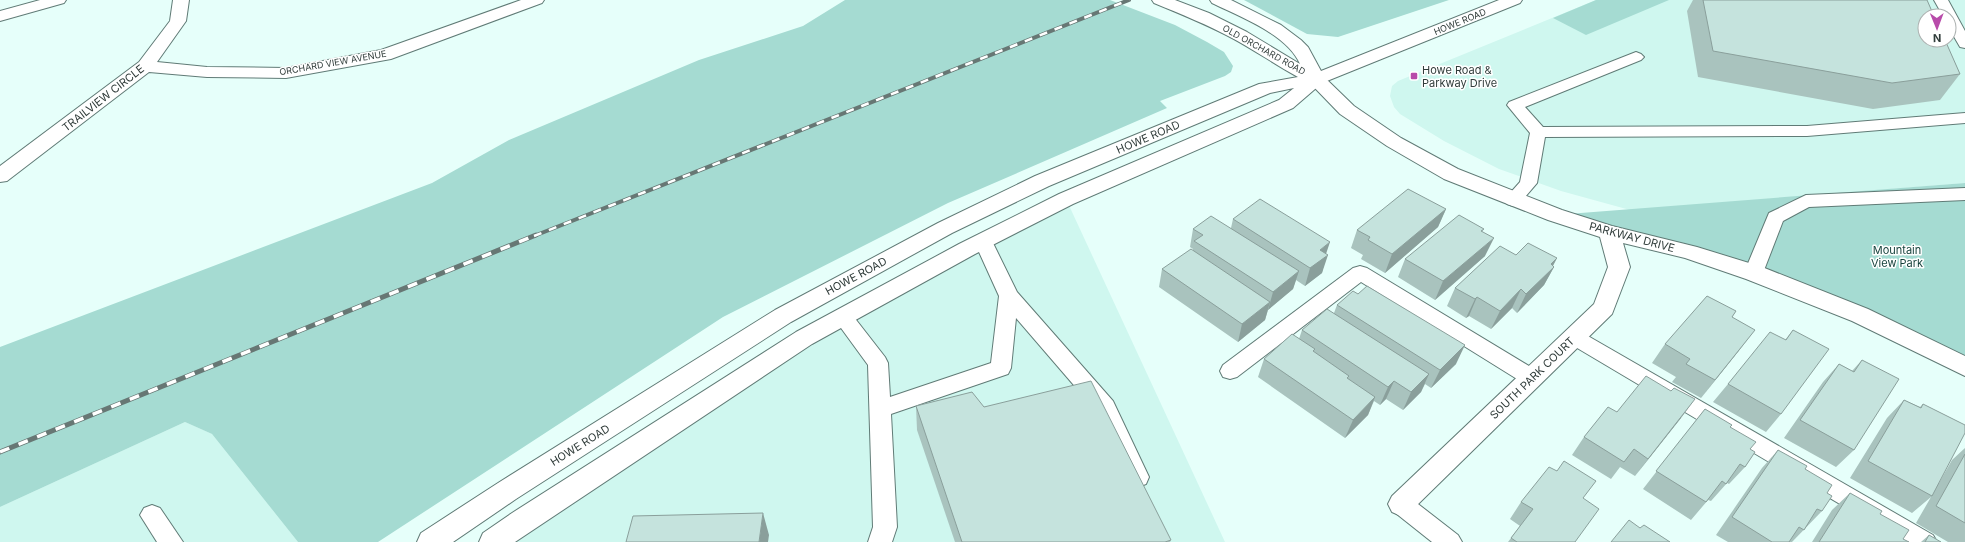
<svg xmlns="http://www.w3.org/2000/svg" width="1965" height="542" font-family="Inter,sans-serif">
<rect width="100%" height="100%" fill="#e6fffa"/>
<g fill="#cff7ef" fill-rule="evenodd">
<path d="M1596,0H1965V183L1630,210L1561,191L1499,169L1444,141L1400,114L1394,107L1390,96L1392,86L1398,81ZM1925,16H1949V40H1925Z"/>
<path d="M1066,199L1225,542H493L804,338Z"/>
<path d="M185,422L212,434L298,542H0V507Z"/>
</g>
<g fill="#a5dbd2">
<path d="M845,0H1110L1175,25L1207,42L1224,52L1233,66L1231,72L1225,76L1160,101L1167,108L948,203L723,317L378,542H298L212,434L185,422L0,507V347L432,183L509,140L699,60L803,26Z"/>
<path d="M1244,0H1449L1338,37L1307,34Z"/>
<path d="M1596,0H1669L1586,35L1553,18Z"/>
<path d="M1965,183V367L1860,315L1555,215Z"/>
</g>
<g fill="none" stroke-linecap="round" stroke-linejoin="round">
<g stroke="#607b76" stroke-width="2">
<g id="service">
<path d="M1934,0H1948L1965,31V48L1960,47L1949,28V16H1943Z"/>
<path d="M1636,52L1641,54L1644,57L1641,60L1525,107L1543,127L1807,126L1965,113V123L1807,136L1545,137L1537,183L1519,204L1513,206L1507,204L1504,200L1520,182L1530,133L1507,105L1509,102Z"/>
<path d="M1965,188V200L1809,207L1783,221L1761,278L1754,280L1747,278L1744,273L1769,213L1806,195Z"/>
<path d="M983,235L990,237L992,241L1017,292L1113,401L1149,477L1146,484L1138,487L1130,484L1097,412L1016,318L1011,368L1008,374L891,414L897,527L892,542H868L873,527L868,365L833,317L836,312L843,310L850,312L885,357L888,363L890,397L991,363L999,296L974,241L976,237Z"/>
<path d="M1360,266L1367,268L1539,372L1542,378L1539,384L1532,386L1525,384L1361,282L1237,377L1230,379L1223,377L1220,371L1223,365L1353,268Z"/>
<path d="M1574,329L1581,332L1933,535L1937,542H1904L1567,342L1564,337L1567,332Z"/>
<path d="M1401,494L1409,497L1458,535L1462,542H1432L1393,511L1389,504L1393,497Z"/>
<path d="M152,505L160,508L183,542H157L140,515L144,508Z"/>
</g>
</g>
<g stroke="#607b76" stroke-width="2">
<g id="minor">
<path d="M40,0H66L64,3L0,21V11Z"/>
<path d="M173,0H189L186,21L157,62L207,67L286,68L381,50L521,0H544L542,3L391,59L286,78L207,77L149,72L7,181L0,182V166L139,62L170,21Z"/>
<path d="M1316,74L1322,75L1354,106L1401,138L1458,169L1562,210L1612,226L1697,247L1762,267L1868,309L1965,356V376L1852,321L1746,279L1685,258L1623,243L1630,267L1612,314L1410,512L1401,516L1392,512L1388,504L1392,496L1594,304L1608,267L1600,237L1548,220L1444,179L1387,146L1340,114L1310,83L1307,79L1310,75Z"/>
</g>
</g>
<g stroke="#607b76" stroke-width="2">
<path id="tertiary" d="M1152,0H1175L1209,13L1247,32L1300,64C1287,34 1240,17 1212,3L1210,0H1231L1281,25L1301,40L1308,47L1321,71L1499,0H1522L1520,3L1322,83L1293,108L1073,204L975,254L812,344L515,542H479L483,533L512,513L796,332L959,244L1059,194L1279,100L1294,88L1270,93L1049,186L952,233L791,322L516,499L453,542H417L421,533L498,483L775,310L938,223L1035,176L1259,84L1298,77C1276,65 1256,51 1234,39C1208,25 1181,14 1154,3Z"/>
</g>
<use href="#service" fill="#fff" fill-rule="evenodd"/>
<use href="#minor" fill="#fff" fill-rule="evenodd"/>
<use href="#tertiary" fill="#fff" fill-rule="evenodd"/>
<g stroke="#677774" stroke-width="4">
<path id="rail-far1" d="M534,236L1129,0"/>
</g>
<g stroke="#677774" stroke-width="5">
<path id="rail" d="M0,452L536,235"/>
</g>
<use href="#rail-far1" stroke="#fff" stroke-width="2.5" stroke-dasharray="8" stroke-linecap="butt"/>
<use href="#rail" stroke="#fff" stroke-width="3.5" stroke-dasharray="10" stroke-linecap="butt"/>
</g>
<g fill="#a9c3be">
<path d="M1693,0H1927L1960,74L1940,100L1873,109L1698,77L1687,11Z"/>
<path d="M1446,209L1438,227L1385,273L1361,259L1363,255L1351,248L1357,230Z"/>
<path d="M1233,219L1326,254L1322,273L1305,286L1296,280L1293,289L1268,310L1265,320L1238,342L1159,287L1162,269L1193,250V249L1190,247L1193,229L1231,228Z"/>
<path d="M1484,229L1482,232L1485,256L1435,300L1398,277L1405,259Z"/>
<path d="M1516,255L1557,258L1553,266L1554,267L1544,285L1517,313L1512,308L1491,329L1469,316L1466,318L1447,306L1455,288Z"/>
<path d="M1337,305L1456,364L1431,388L1425,384L1421,392L1403,410L1386,399L1380,405L1374,401L1368,415L1345,438L1258,377L1264,359L1299,339L1302,330L1334,313Z"/>
<path d="M1736,311L1732,317L1741,348L1701,398L1672,382L1676,377L1652,363L1665,344Z"/>
<path d="M1793,330L1781,414L1766,432L1713,402L1728,384L1785,340Z"/>
<path d="M1862,360L1854,450L1836,467L1784,438L1823,382L1839,364L1852,371Z"/>
<path d="M1904,400L1920,407L1923,404L1939,483L1952,460L1965,448V542H1948L1916,523L1931,497L1912,513L1850,478L1887,418Z"/>
<path d="M916,406L1171,540L1170,542H955L917,430Z"/>
<path d="M1705,409L1730,427L1750,449L1745,467L1729,484L1727,483L1711,501L1708,500L1691,520L1643,489Z"/>
<path d="M1617,412L1681,418L1635,476L1620,467L1611,479L1572,455L1584,437Z"/>
<path d="M1778,450L1805,469L1822,511L1792,542H1728L1716,535L1762,468Z"/>
<path d="M1850,493L1880,514L1903,539L1909,542H1812L1832,510Z"/>
<path d="M1583,499L1575,542H1508L1520,526L1510,519L1521,502Z"/>
<path d="M1929,535L1941,542H1921Z"/>
</g>
<g fill="#8a9f9b">
<path d="M1446,209L1438,227L1385,273L1392,254Z"/>
<path d="M1494,238L1485,256L1435,300L1443,281Z"/>
<path d="M1330,242L1325,257L1328,255L1322,273L1305,286L1310,268L1320,250Z"/>
<path d="M1557,258L1550,271L1554,267L1544,285L1517,313L1526,294L1551,264Z"/>
<path d="M1299,271L1293,289L1268,310L1273,292Z"/>
<path d="M1521,289L1512,308L1491,329L1500,311Z"/>
<path d="M1477,297L1469,316L1466,318L1475,299Z"/>
<path d="M1270,302L1265,320L1238,342L1242,324Z"/>
<path d="M1755,330L1741,348L1701,398L1715,380Z"/>
<path d="M1465,345L1456,364L1431,388L1440,370Z"/>
<path d="M1429,374L1421,392L1403,410L1411,392Z"/>
<path d="M1394,381L1386,399L1380,405L1388,387Z"/>
<path d="M1375,397L1368,415L1345,438L1353,420Z"/>
<path d="M1695,399L1681,418L1635,476L1648,459Z"/>
<path d="M763,513L769,535L768,542H759Z"/>
</g>
<g fill="#c5e3dd" stroke="#8a9f9b">
<path d="M1703,0H1927L1934,16H1925V40H1945L1960,74L1892,83L1713,51Z"/>
<path d="M1408,189L1446,209L1392,254L1368,240L1370,237L1357,230Z"/>
<path d="M1260,199L1330,242L1320,250L1328,255L1310,268L1233,219Z"/>
<path d="M1459,215L1484,229L1481,231L1494,238L1443,281L1405,259Z"/>
<path d="M1211,216L1299,271L1273,292L1194,241L1203,235L1193,229Z"/>
<path d="M1528,243L1557,258L1551,264L1554,267L1526,294L1521,289L1500,311L1477,297L1475,299L1455,288L1500,246L1516,255Z"/>
<path d="M1191,249L1270,302L1242,324L1162,269Z"/>
<path d="M1367,286L1465,345L1440,370L1337,305L1353,291L1358,294Z"/>
<path d="M1707,296L1736,311L1732,317L1755,330L1715,380L1686,364L1690,359L1665,344Z"/>
<path d="M1327,309L1429,374L1411,392L1394,381L1388,387L1302,330Z"/>
<path d="M1793,330L1829,349L1781,414L1728,384L1770,332L1786,340Z"/>
<path d="M1292,334L1315,349L1313,351L1349,376L1347,378L1375,397L1353,420L1264,359Z"/>
<path d="M1862,360L1899,379L1854,450L1800,420L1839,364L1854,372Z"/>
<path d="M1646,376L1671,391L1674,388L1695,399L1648,459L1634,449L1624,462L1584,437L1608,407L1617,412Z"/>
<path d="M1091,381L1171,540L1165,542H962L916,406L972,392L984,407Z"/>
<path d="M1904,400L1921,408L1923,404L1965,425V433L1932,496L1868,461Z"/>
<path d="M1705,409L1732,425L1730,427L1756,442L1750,449L1755,452L1745,467L1740,464L1726,484L1722,481L1706,502L1656,471Z"/>
<path d="M1778,450L1807,466L1805,469L1832,485L1827,493L1832,496L1822,511L1817,509L1804,530L1799,527L1789,542H1772L1732,517Z"/>
<path d="M1965,454V523L1936,506Z"/>
<path d="M1564,461L1596,481L1583,498L1599,509L1575,542H1517L1511,538L1533,509L1521,502L1549,467L1557,471Z"/>
<path d="M1850,493L1882,511L1880,514L1909,530L1903,539L1909,542H1819Z"/>
<path d="M763,513L759,542H626L633,516Z"/>
<path d="M1629,520L1640,528L1644,525L1670,542H1611Z"/>
<path d="M1929,535L1941,542H1925Z"/>
</g>
<rect fill="#b84baa" stroke="#fff" stroke-width="1.5" x="1410" y="72" width="8" height="8" rx="2"/>
<g text-anchor="middle" stroke-width="3" stroke-linejoin="round" paint-order="stroke">
<g font-size="9" fill="#303c3a" stroke="#fff">
<text transform="translate(1460 22) rotate(-22)" y="3">HOWE ROAD</text>
<text transform="translate(1264 50) rotate(29)" y="3">OLD ORCHARD ROAD</text>
<text transform="translate(333 63) rotate(-10)" y="3">ORCHARD VIEW AVENUE</text>
</g>
<g font-size="11" fill="#303c3a" stroke="#fff" text-anchor="start">
<text x="1422" y="74">Howe Road &amp;<tspan x="1422" dy="13">Parkway Drive</tspan></text>
</g>
<g font-size="11" fill="#303c3a" stroke="#fff">
<text transform="translate(103 98) rotate(-38)" y="4">TRAILVIEW CIRCLE</text>
<text transform="translate(1148 137) rotate(-23)" y="4">HOWE ROAD</text>
<text transform="translate(1632 237) rotate(15)" y="4">PARKWAY DRIVE</text>
<text transform="translate(856 276) rotate(-28)" y="4">HOWE ROAD</text>
<text transform="translate(1532 378) rotate(-44)" y="4">SOUTH PARK COURT</text>
<text transform="translate(580 445) rotate(-32)" y="4">HOWE ROAD</text>
</g>
<g font-size="11" fill="#133f39" stroke="#fff">
<text x="1897" y="254">Mountain<tspan x="1897" dy="13">View Park</tspan></text>
</g>
</g>
<g transform="translate(1937 28) rotate(179)"><circle r="19" fill="#ffffff" stroke="#acb1b0"/>
<path d="M0-3L7 15L0 10L-7 15Z" fill="#b84baa"/>
<text y="-6" font-size="11" font-weight="bold" text-anchor="middle" fill="#303c3a">N</text>
</g>
</svg>
